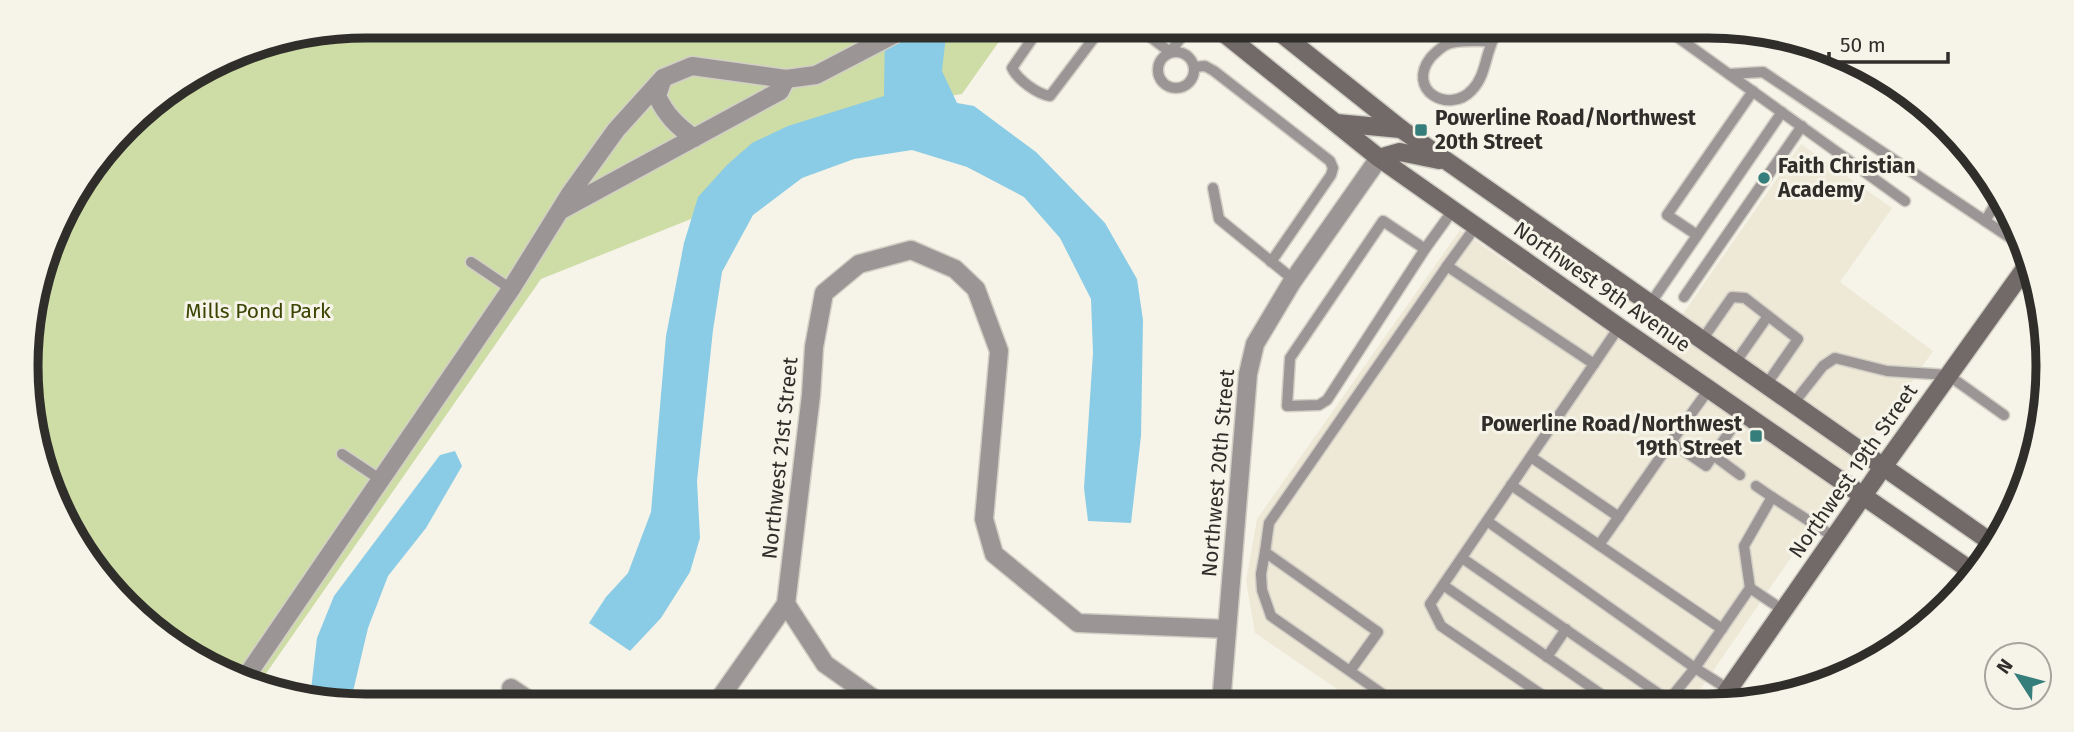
<svg xmlns="http://www.w3.org/2000/svg" width="2074" height="732" font-family="'Fira Sans',sans-serif">
<rect width="100%" height="100%" fill="#f6f3e8"/>
<path fill="#eee9d7" d="M1801,144L1892,208L1840,282L1933,351L1691,703L1359,704L1255,633L1246,581L1257,519L1460,230L1650,361Z"/>
<path fill="#cedca6" d="M366,26H1010L962,94L880,107L701,215L541,279L258,685L177,648L84,555L38,454L29,322L61,215L142,111L236,52Z"/>
<g fill="#8acce6">
<path d="M885,26H947L942,71L957,103L974,106L1036,152L1105,223L1137,279L1143,320L1141,436L1131,523L1088,521L1084,488L1093,353L1091,299L1060,238L1024,197L967,167L912,150L854,159L802,178L753,215L722,272L713,330L697,481L700,538L690,572L661,618L630,651L589,623L606,597L628,573L651,512L666,336L684,243L698,197L727,165L752,143L788,126L884,96Z"/>
<path d="M455,451L462,466L426,528L388,576L368,628L350,704L310,698L317,638L334,596L440,455Z"/>
</g>
<g fill="none" stroke-linecap="round" stroke-linejoin="round">
<g stroke="#d2d0c6" stroke-width="13">
<g id="lane">
<path d="M1041,26L1012,68C1018,80 1037,94 1050,96L1103,26"/>
<path d="M1136,26L1170,52L1190,26"/>
<path d="M1662,26L1905,201"/>
<path d="M1492,41C1479,42 1460,39 1448,44C1442,46 1435,53 1431,57C1405,90 1449,115 1472,90C1484,78 1485,60 1491,45C1493,38 1498,32 1502,26"/>
<circle cx="1176" cy="70" r="18"/>
<path d="M1194,67L1205,66L1214,71L1330,161L1333,168L1331,175L1271,262"/>
<path d="M1729,74L1763,72L2018,243"/>
<path d="M1213,188L1219,219L1294,280"/>
<path d="M1985,221L2001,195"/>
<path d="M1476,226L1447,266L1594,364L1619,327"/>
<path d="M1697,235L1667,215L1753,91"/>
<path d="M1425,249L1327,400L1319,405L1287,406L1290,358L1383,221L1425,249L1453,210"/>
<path d="M471,262L511,289"/>
<path d="M1684,297L1802,126"/>
<path d="M1650,304L1782,112"/>
<path d="M1702,340L1732,297L1745,298L1798,339L1766,385"/>
<path d="M1735,363L1768,316"/>
<path d="M1709,389L1671,442L1706,466L1743,412"/>
<path d="M1793,404L1823,366L1835,358L1887,371L1948,375L2004,415"/>
<path d="M342,454L381,480"/>
<path d="M1713,455L1740,475"/>
<path d="M1531,457L1619,517"/>
<path d="M1511,485L1722,629"/>
<path d="M1756,486L1772,497"/>
<path d="M1599,545L1671,442"/>
<path d="M1265,552L1269,523L1447,266"/>
<path d="M1462,558L1665,698L1673,695L1695,668L1487,521"/>
<path d="M1443,585L1594,364"/>
<path d="M1750,588L1744,546L1772,497L1834,537"/>
<path d="M1547,657L1566,629"/>
<path d="M1350,671L1378,632L1265,552L1261,574L1262,590L1271,616L1397,704"/>
<path d="M1728,689L1695,668L1750,588L1783,610"/>
<path d="M1554,703L1441,626L1430,604L1443,585L1614,703"/>
</g>
</g>
<g stroke="#d2d0c6" stroke-width="21">
<g id="street">
<path d="M663,78L657,96C666,115 677,126 694,138"/>
<path d="M561,210L780,91L786,79"/>
<path d="M786,604L825,664L883,705"/>
<path d="M242,678L250,671L511,289L570,194L616,130L663,78L692,66L786,79L816,75L910,26"/>
<path d="M511,688L536,705"/>
<path d="M1221,704L1248,374L1255,344L1292,282L1379,158"/>
<path d="M715,705L786,604L811,395L814,347L824,293L859,264L911,250L955,269L976,289L999,351L984,519L994,554L1078,623L1227,629"/>
</g>
</g>
<g stroke="#d2d0c6" stroke-width="21">
<g id="secondary">
<path d="M1215,26L1379,158L1619,327L1973,572"/>
<path d="M1272,26L1401,129L1995,545"/>
<path d="M1336,123L1401,129"/>
<path d="M1379,158L1400,152L1439,160"/>
<path d="M1719,703L1883,467L2026,267"/>
</g>
</g>
<use href="#lane" stroke="#9b9695" stroke-width="10"/>
<use href="#street" stroke="#9b9695" stroke-width="18"/>
<use href="#secondary" stroke="#726a69" stroke-width="18"/>
</g>
<g fill="#367e7b" stroke="#f6f3e8" stroke-width="2.5">
<rect x="1414" y="123" width="14" height="14" rx="3.5"/>
<circle cx="1764" cy="178" r="7"/>
<rect x="1749" y="429" width="14" height="14" rx="3.5"/>
</g>
<g text-anchor="middle" stroke-width="6" stroke-linejoin="round" paint-order="stroke">
<g font-size="21" font-weight="bold" fill="#2f2e2a" stroke="#f6f3e8" text-anchor="start">
<text x="1435" y="125">Powerline Road/Northwest<tspan x="1435" dy="24">20th Street</tspan></text>
<text x="1778" y="173">Faith Christian<tspan x="1778" dy="24">Academy</tspan></text>
<text x="1742" y="431" text-anchor="end">Powerline Road/Northwest<tspan x="1742" dy="24">19th Street</tspan></text>
</g>
<g font-size="21" fill="#2f2e2a" stroke="#f6f3e8">
<text transform="translate(1602 287) rotate(35)" y="7">Northwest 9th Avenue</text>
<text transform="translate(780 458) rotate(-84)" y="7">Northwest 21st Street</text>
<text transform="translate(1853 471) rotate(-55)" y="7">Northwest 19th Street</text>
<text transform="translate(1218 473) rotate(-85)" y="7">Northwest 20th Street</text>
</g>
<g font-size="21" fill="#3a4503" stroke="#f6f3e8">
<text x="258" y="318">Mills Pond Park</text>
</g>
</g>
<path d="M0 0H2074V732H0ZM366 38H1708A328 328 0 0 1 2036 366V366A328 328 0 0 1 1708 694H366A328 328 0 0 1 38 366V366A328 328 0 0 1 366 38Z" fill="#f6f3e8" fill-rule="evenodd"/>
<path fill="none" stroke="#2f2e2a" stroke-width="9" d="M366 38H1708A328 328 0 0 1 2036 366V366A328 328 0 0 1 1708 694H366A328 328 0 0 1 38 366V366A328 328 0 0 1 366 38Z"/>
<g transform="translate(2018 676) rotate(306)"><circle r="33" fill="#f6f3e8" stroke="#a6a49c" stroke-width="2"/>
<path d="M0-5L12 26L0 18L-12 26Z" fill="#367e7b"/>
<text y="-10" font-size="19" font-weight="bold" text-anchor="middle" fill="#2f2e2a">N</text>
</g>
<path d="M1829 52v10h119v-10" fill="none" stroke="#2f2e2a" stroke-width="3.5"/>
<text x="1840" y="52" font-size="21" fill="#2f2e2a" stroke="#f6f3e8" stroke-width="5" paint-order="stroke">50 m</text>
</svg>
